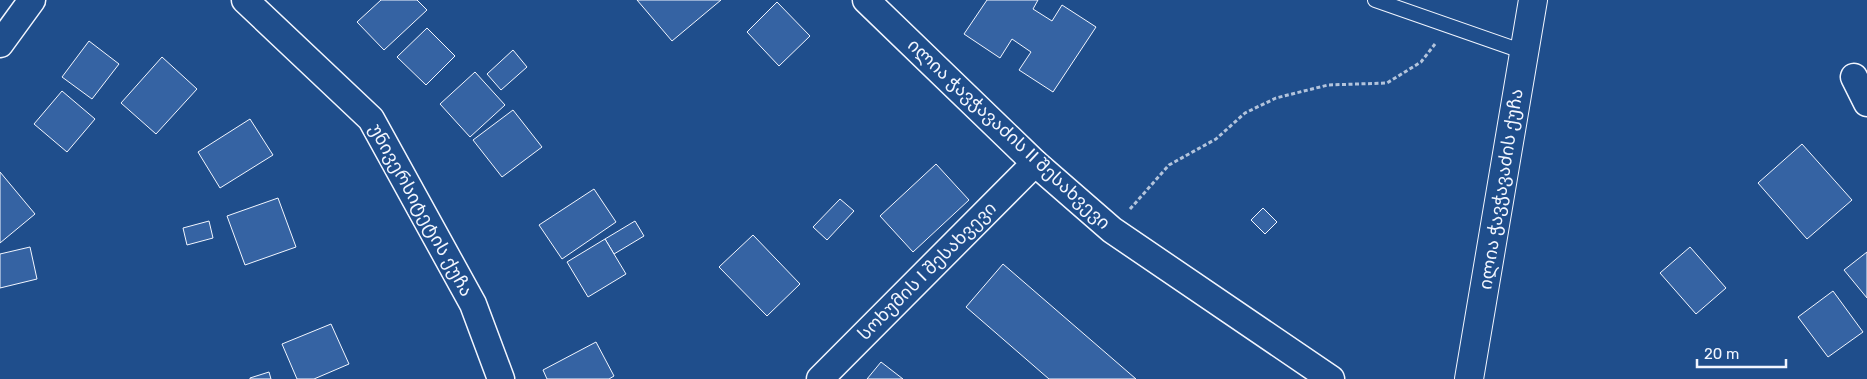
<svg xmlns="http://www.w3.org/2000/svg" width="1867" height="379" font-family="Rubik,'Noto Sans Georgian',sans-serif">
<rect width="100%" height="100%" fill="#1f4e8c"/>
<g fill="#3563a3" stroke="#f2f6ff">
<path d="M381,0H417L427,10L384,50L357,22Z"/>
<path d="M637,0H721L672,41Z"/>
<path d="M987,0H1038L1033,9L1052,21L1062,5L1096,27L1053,92L1019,70L1031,52L1012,39L1000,58L964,34Z"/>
<path d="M777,2L810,36L779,66L747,32Z"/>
<path d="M427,28L455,56L426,85L397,57Z"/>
<path d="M89,41L119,64L92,99L62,77Z"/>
<path d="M513,50L527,67L501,90L487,74Z"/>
<path d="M162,57L197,89L156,134L121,103Z"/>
<path d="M475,72L505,105L470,137L440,104Z"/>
<path d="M62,91L95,119L67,152L34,124Z"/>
<path d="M513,110L542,147L502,177L473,140Z"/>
<path d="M250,119L273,155L220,188L198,152Z"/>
<path d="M1802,144L1852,200L1807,239L1758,183Z"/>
<path d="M936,164L969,200L913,252L880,216Z"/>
<path d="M0,172L35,214L0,243Z"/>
<path d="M594,189L616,222L562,259L539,225Z"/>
<path d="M278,198L296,247L245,265L227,216Z"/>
<path d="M840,199L854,211L827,240L813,227Z"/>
<path d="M1263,208L1277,222L1265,234L1251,220Z"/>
<path d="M209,221L213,238L187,245L183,228Z"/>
<path d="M635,221L644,236L614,254L605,239Z"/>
<path d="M753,235L800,284L767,316L719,267Z"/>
<path d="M605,239L626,274L588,297L567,262Z"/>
<path d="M30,247L37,279L0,288V254Z"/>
<path d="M1690,247L1726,288L1696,314L1660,273Z"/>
<path d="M1867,252V298L1844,270Z"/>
<path d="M1003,264L1136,379H1049L966,307Z"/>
<path d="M1833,291L1863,332L1828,357L1798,317Z"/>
<path d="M331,324L349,364L314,379H297L282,344Z"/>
<path d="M596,342L614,376L609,379H547L543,370Z"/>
<path d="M881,362L903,379H867Z"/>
<path d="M269,372L271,379H250V378Z"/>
</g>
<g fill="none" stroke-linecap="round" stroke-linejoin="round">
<g stroke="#f2f6ff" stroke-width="16">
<path id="service" d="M1375,0L1524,52"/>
</g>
<g stroke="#f2f6ff" stroke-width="29">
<g id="minor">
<path d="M245,0L371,119L473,304L501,379"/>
<path d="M866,0L1035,163L1112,230L1331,379"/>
<path d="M0,44L32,0"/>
<path d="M1854,77L1867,103"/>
<path d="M820,379L1035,163"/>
</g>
</g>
<g stroke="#f2f6ff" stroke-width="30">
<path id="tertiary" d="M1469,379L1533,0"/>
</g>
<path stroke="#b3c4dc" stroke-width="3" stroke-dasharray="4 2.5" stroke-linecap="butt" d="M1130,209L1169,165L1216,139L1245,113L1276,98L1328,85L1387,83L1421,62L1435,44"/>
<use href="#service" stroke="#1f4e8c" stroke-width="14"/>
<use href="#minor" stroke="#1f4e8c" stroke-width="26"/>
<use href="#tertiary" stroke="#1f4e8c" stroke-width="28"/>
</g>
<g text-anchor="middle" stroke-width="4" stroke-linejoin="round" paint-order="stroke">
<g font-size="18" fill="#f2f6ff" stroke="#1f4e8c">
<text transform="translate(1009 134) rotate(43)" y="6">ილია ჭავჭავაძის II შესახვევი</text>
<text transform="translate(1501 189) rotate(-81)" y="6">ილია ჭავჭავაძის ქუჩა</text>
<text transform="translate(421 210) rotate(61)" y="6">უნივერსიტეტის ქუჩა</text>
<text transform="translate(927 271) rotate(-45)" y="6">სოხუმის I შესახვევი</text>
</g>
</g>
<path d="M1697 359v8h89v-8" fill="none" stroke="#f2f6ff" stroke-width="2.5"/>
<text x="1704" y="359" font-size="15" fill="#f2f6ff" stroke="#1f4e8c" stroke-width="4" paint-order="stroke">20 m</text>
</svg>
